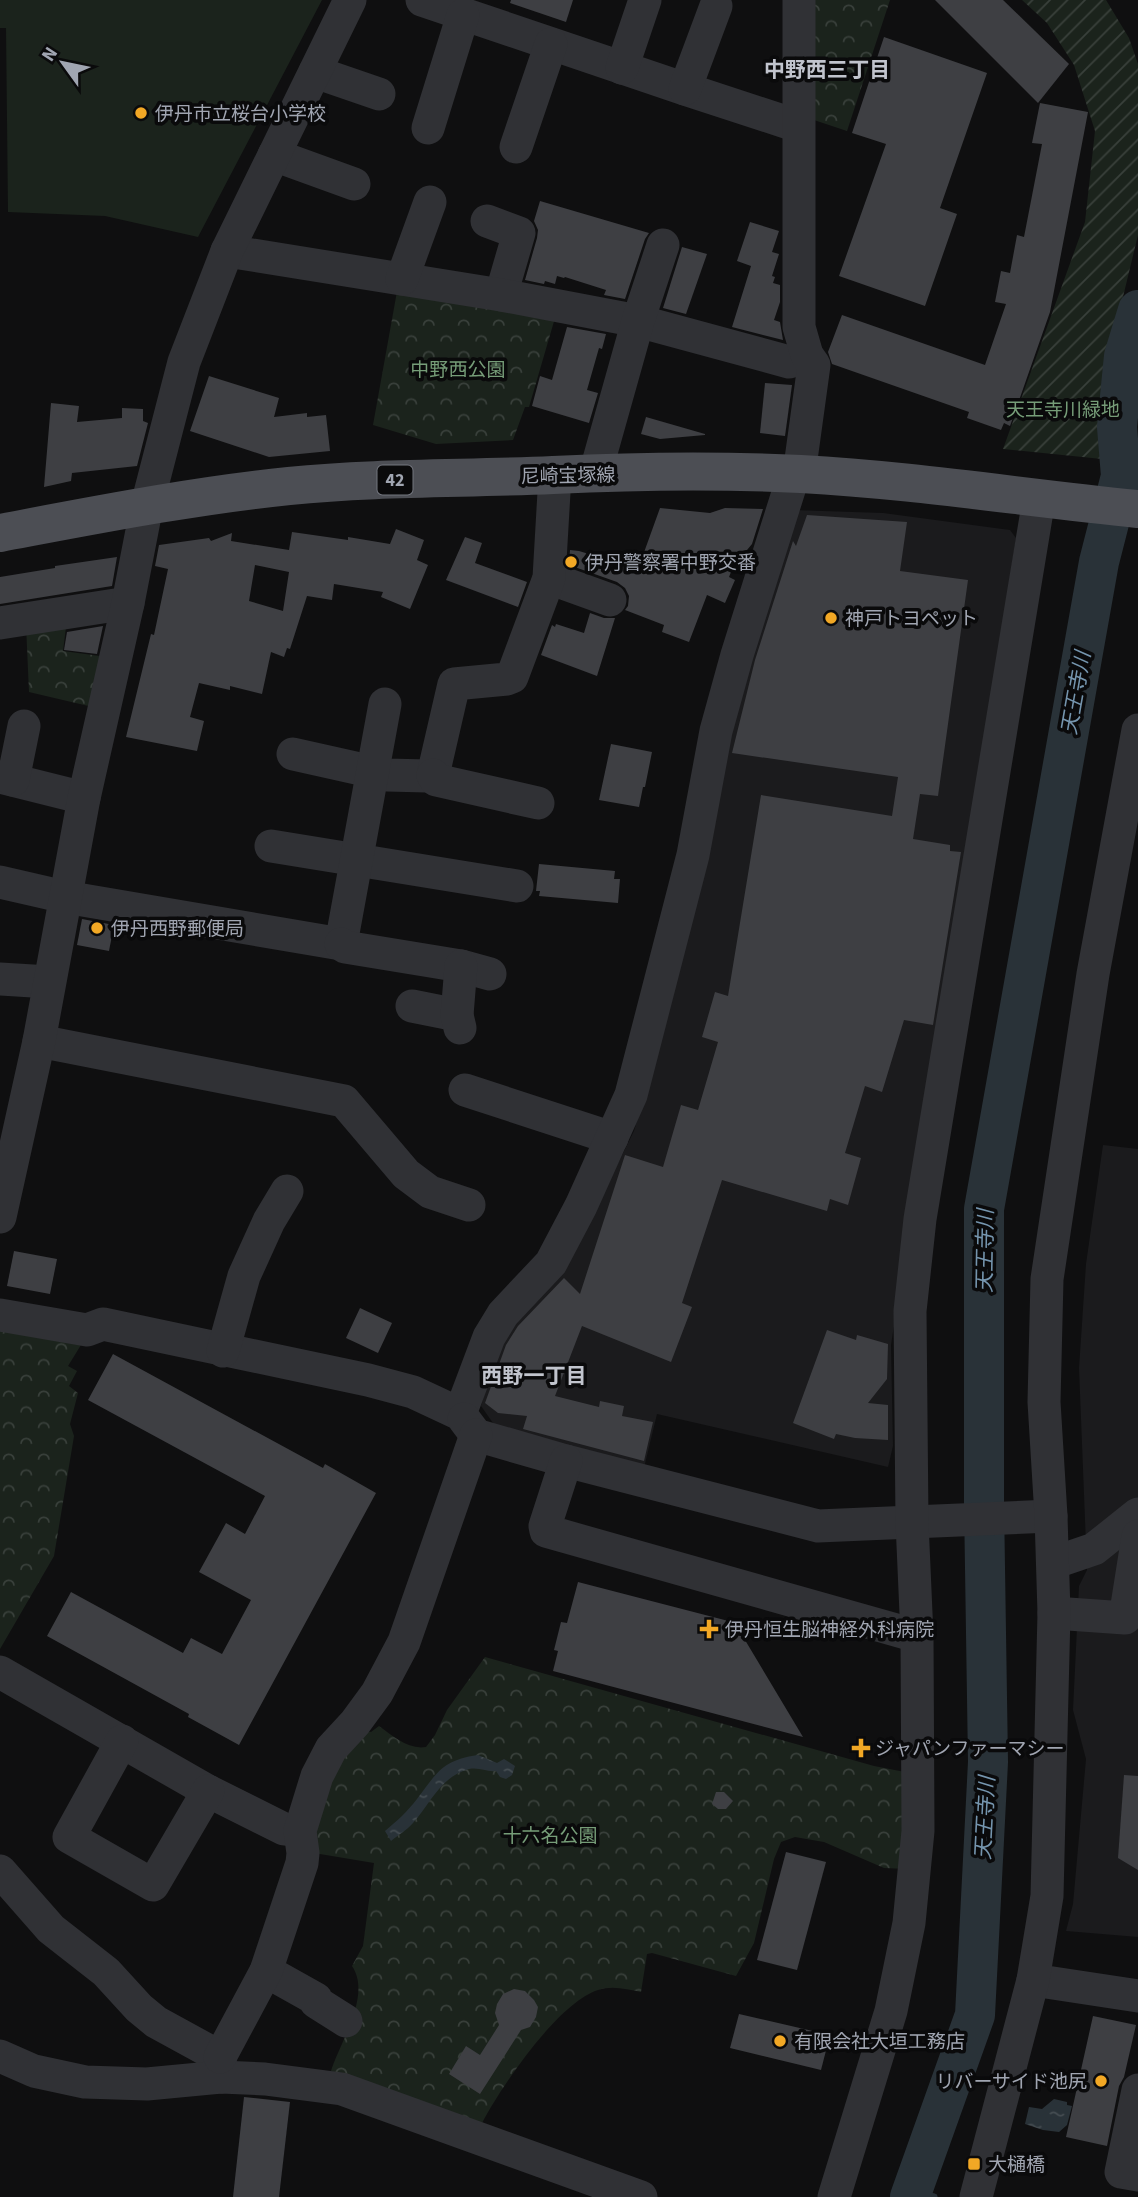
<svg xmlns="http://www.w3.org/2000/svg" width="1138" height="2197" font-family="'Source Sans 3','Noto Sans JP',sans-serif">
<defs>
<pattern id="park-crowns" width="20" height="18" patternUnits="userSpaceOnUse" patternTransform="scale(1.75)"><rect width="20" height="18" fill="#1b231c"/><path d="M2 6a3 3 0 1 1 6 0M12 15a3 3 0 1 1 6 0" fill="none" stroke="#39403b"/></pattern>
<pattern id="garden-furrows" width="10" height="10" patternUnits="userSpaceOnUse" patternTransform="scale(1.75)"><rect width="10" height="10" fill="#1b231c"/><path d="M-1 1l2-2M0 10L10 0M9 11l2-2" fill="none" stroke="#39403b"/></pattern>
<pattern id="water-ripples" width="26" height="14" patternUnits="userSpaceOnUse" patternTransform="scale(1.75)"><rect width="26" height="14" fill="#293238"/><path d="M2 4q2-2 4 0t4 0M15 11q2-2 4 0t4 0" fill="none" stroke="#454d52"/></pattern>
</defs>
<rect width="100%" height="100%" fill="#0f0f10"/>
<g fill="#1b1b1d">
<path d="M793,510L883,513L1010,530L1016,538L891,1345L893,1446L888,1467L657,1414L643,1472L500,1433L481,1406L502,1328L587,1225L634,1131L650,1074L723,730Z"/>
<path d="M1103,1145L1138,1149V1937L1066,1931L1073,1904L1086,1759L1073,1710L1079,1586L1087,1570L1079,1368L1086,1264Z"/>
</g>
<g fill="url(#park-crowns)">
<path d="M811,0H890L847,131L811,119Z"/>
<path d="M398,286L557,311L529,407H525L513,440L436,444L373,425Z"/>
<path d="M67,619L63,651L107,657L97,708L29,692L26,624Z"/>
<path d="M0,1327L84,1340L68,1366L77,1371L69,1386L78,1393L70,1424L74,1436L54,1556L0,1649Z"/>
<path d="M485,1657L874,1766L910,1773L908,1869L884,1868L824,1842L795,1837L781,1842L774,1859L754,1943L736,1976L652,1953L647,1954L641,1992C627,1989 612,1985 598,1990C557,2003 497,2092 479,2129L331,2071C340,2042 372,1995 352,1966L363,1946L374,1863L308,1852L319,1790L363,1730L371,1732L379,1726C393,1736 408,1750 426,1747L435,1735L447,1710Z"/>
</g>
<path fill="url(#garden-furrows)" d="M1022,0H1106L1129,38L1138,64V235L1114,334L1102,459L1003,449L1085,222L1095,131L1074,65L1047,23Z"/>
<path fill="#1b231c" d="M0,0H322L198,237L105,216L8,212L6,28H0Z"/>
<g fill="url(#water-ripples)">
<path d="M478,1755L497,1763L504,1759L515,1766L512,1775L506,1779L500,1777L496,1771C486,1772 480,1767 469,1769C441,1776 430,1804 413,1823C407,1830 398,1835 391,1841L385,1831C397,1821 407,1812 417,1799C437,1773 442,1760 478,1755Z"/>
<path d="M1054,2099L1067,2102V2105L1072,2106L1067,2125L1059,2132L1043,2130L1025,2124L1029,2107L1042,2109Z"/>
</g>
<g fill="none" stroke-linecap="round" stroke-linejoin="round">
<path stroke="#293238" stroke-width="7" d="M912,2192L934,2197"/>
<path stroke="#293238" stroke-width="40" d="M910,2197L975,2015L988,1762L984,1503V1209L1099,562L1121,476L1117,427L1124,356L1138,310"/>
</g>
<g fill="#3e3f43" fill-rule="evenodd">
<path d="M511,0H573L566,22L510,3Z"/>
<path d="M935,0H1003L1069,64L1038,103Z"/>
<path d="M884,37L987,73L940,208L957,214L925,306L839,276L886,144L852,133Z"/>
<path d="M1040,103L1088,112L1050,312L1010,426L1004,423L1001,430L967,418L969,412L832,364L828,352L842,315L985,365L1006,304L995,302L1001,271L1010,273L1017,235L1024,237L1042,144L1032,143Z"/>
<path d="M540,201L649,233L645,239L625,299L604,295L606,290L565,277L564,278L557,276L555,284L545,281L544,284L525,280L537,238L538,230L534,221Z"/>
<path d="M750,222L779,231L772,252L779,254L772,276L775,277L773,283L780,285V302L774,320L780,322L783,340L732,327L751,266L737,261Z"/>
<path d="M682,247L707,254L686,314L663,308Z"/>
<path d="M567,327L606,334L602,349L599,348L587,390L598,393L589,423L532,406L540,376L552,380Z"/>
<path d="M209,376L279,398L274,417L307,413V417L326,415L330,451L269,457L190,431Z"/>
<path d="M765,383L792,385L785,436L760,433Z"/>
<path d="M51,403L79,406L77,422L122,418V408L143,409V421L148,423L137,466L72,473L71,481L44,487Z"/>
<path d="M646,417L705,434V435L660,439L641,434Z"/>
<path d="M660,508L710,513L725,508L763,509L752,544L747,550L739,552L729,577L735,580L725,603L707,595L689,642L662,632L664,625L625,610L628,606L629,596L625,588L617,582L569,565L570,550L579,551L638,569Z"/>
<path d="M807,515L907,522L900,571L968,580L938,796L920,794L913,839L950,845V851L961,852L933,1025L904,1020L882,1092L865,1086L845,1153L861,1158L848,1205L830,1199L827,1211L722,1180L682,1303L692,1307L671,1362L582,1326L555,1396L599,1407L600,1401L624,1406L622,1416L653,1422L644,1461L523,1429L527,1416L498,1413L485,1403L506,1345L518,1326L564,1278L580,1294L625,1155L663,1167L681,1105L698,1110L718,1042L702,1037L715,992L728,996L761,795L892,816L898,777L732,753L755,660L793,541L796,546Z"/>
<path d="M396,529L424,540L417,560L428,565L410,609L381,597L383,592L334,584L332,600L307,596L290,649L287,648L284,657L271,652L262,694L230,686V690L199,683L190,717L204,721L197,751L126,737L151,634L154,635L168,569L155,566L159,545L209,538L211,541L232,533L231,541L289,550L292,532L348,540V537L390,544ZM255,565L289,572L283,611L249,601Z"/>
<path d="M465,537L482,543L475,563L527,582L518,607L446,580Z"/>
<path d="M117,557L112,586L0,604V577L55,568V566Z"/>
<path d="M590,613L604,618H615L597,676L541,655L552,625L555,627L556,624L584,633Z"/>
<path d="M103,626L97,654L64,650L67,632Z"/>
<path d="M611,744L652,752L645,787H643L639,807L599,800Z"/>
<path d="M539,864L615,871L614,879H620L618,903L539,896L540,891H536Z"/>
<path d="M82,919L114,925L109,951L77,945Z"/>
<path d="M14,1251L57,1259L50,1294L7,1286Z"/>
<path d="M360,1308L392,1323L378,1353L346,1338Z"/>
<path d="M827,1330L856,1340L857,1335L888,1344L887,1379L868,1403L888,1405V1440L855,1438L836,1434L834,1439L793,1423Z"/>
<path d="M113,1354L323,1468L325,1464L376,1493L239,1745L188,1717L189,1714L47,1636L71,1592L183,1653L191,1638L222,1654L251,1600L199,1572L226,1523L245,1534L265,1496L88,1400Z"/>
<path d="M578,1582L740,1624L739,1630L803,1737L553,1671L558,1651L554,1650L561,1622L567,1623Z"/>
<path d="M1124,1775L1138,1776V1870L1118,1858Z"/>
<path d="M716,1792H724L733,1801L726,1809H718L712,1804Z"/>
<path d="M786,1852L826,1862L797,1970L757,1960Z"/>
<path d="M514,1989L525,1991L534,2000L538,2007L536,2017L530,2027L521,2030L480,2094L449,2074L466,2046L480,2055L499,2025L495,2013L497,2004L503,1994Z"/>
<path d="M739,2014L830,2035L821,2070L730,2048Z"/>
<path d="M1093,2016L1136,2025L1124,2077L1119,2086L1107,2146L1066,2137Z"/>
<path d="M244,2097L290,2102L279,2197H233Z"/>
</g>
<g fill="none" stroke-linecap="round" stroke-linejoin="round">
<g stroke="#303135" stroke-width="33">
<path d="M422,0L685,89L798,126"/>
<path d="M622,68L645,0"/>
<path d="M315,72L379,94"/>
<path d="M685,89L716,6"/>
<path d="M428,128L463,15"/>
<path d="M516,147L551,44"/>
<path d="M274,155L354,184"/>
<path d="M487,221L519,233L501,295"/>
<path d="M227,251L501,295L638,321L789,362L807,355"/>
<path d="M402,279L430,202"/>
<path d="M595,474L638,321L663,245"/>
<path d="M799,474L814,365L807,355L799,327V0"/>
<path d="M549,578L610,600"/>
<path d="M0,623L128,603"/>
<path d="M293,754L387,775L427,776L433,775"/>
<path d="M433,775L454,684L507,679L512,677L549,578L555,475"/>
<path d="M433,775L436,780L538,803"/>
<path d="M0,777L84,798"/>
<path d="M13,780L24,726"/>
<path d="M271,846L517,886"/>
<path d="M0,882L65,897L341,944L385,704"/>
<path d="M341,944L345,947L461,966L490,974"/>
<path d="M0,979L49,982"/>
<path d="M412,1006L457,1015"/>
<path d="M460,1028L457,1015L461,966"/>
<path d="M39,1041L344,1101L406,1174L430,1192L469,1205"/>
<path d="M465,1090L612,1138"/>
<path d="M0,1217L39,1041L84,798L128,603L147,505L184,362L227,251L350,0"/>
<path d="M0,1315L87,1330L103,1324L368,1380L413,1392L460,1414L489,1337L503,1314L551,1263L581,1206L631,1095L693,855L716,731L737,655L794,474"/>
<path d="M223,1351L244,1276L269,1221L287,1191"/>
<path d="M464,1419L476,1435L566,1461L818,1526L1051,1516"/>
<path d="M566,1461L545,1526L546,1531L917,1636"/>
<path d="M1053,1563L1094,1549L1138,1514"/>
<path d="M1054,1613L1125,1618L1138,1536"/>
<path d="M0,1672L208,1791L284,1829L300,1831"/>
<path d="M122,1741L69,1837L153,1885L208,1791"/>
<path d="M0,1871L51,1929L106,1972L139,2008L156,2022L220,2057L221,2077"/>
<path d="M266,1971L316,1999V2002L346,2021"/>
<path d="M1033,1980L1138,1996"/>
<path d="M0,2056L34,2071L85,2082L147,2084L221,2077L265,2079L342,2089L641,2197"/>
<path d="M220,2057L266,1971L302,1863L303,1853L300,1831L317,1776L331,1749L355,1723L377,1693L404,1642L476,1435"/>
<path d="M1138,2090L1121,2172L1138,2175"/>
<path d="M834,2197L891,2011L909,1923L918,1831L917,1636L912,1522L910,1311L920,1219L1039,499"/>
<path d="M976,2197L1033,1980L1047,1896L1054,1613L1051,1516L1044,1402L1047,1279L1093,974L1138,730"/>
</g>
<path stroke="#4c4e54" stroke-width="38" d="M0,533C96,515 192,496 289,486C377,477 466,479 553,475C636,471 719,470 801,474C913,480 1026,498 1138,509"/>
</g>
<g fill="#f2a825" stroke="#0a0a0b" stroke-width="2.5">
<circle cx="141" cy="113" r="7"/>
<circle cx="571" cy="562" r="7"/>
<circle cx="831" cy="618" r="7"/>
<circle cx="97" cy="928" r="7"/>
<path d="M705.5 1618.5h7v7h7v7h-7v7h-7v-7h-7v-7h7z"/>
<path d="M857.5 1737.5h7v7h7v7h-7v7h-7v-7h-7v-7h7z"/>
<circle cx="780" cy="2041" r="7"/>
<circle cx="1101" cy="2081" r="7"/>
<rect x="967" y="2157" width="14" height="14" rx="3.5"/>
</g>
<g text-anchor="middle" stroke-width="7" stroke-linejoin="round" paint-order="stroke">
<rect fill="#0a0a0b" stroke="#73767f" stroke-width="2" x="377.5" y="465.5" width="35" height="29" rx="5"/>
<g font-size="18" font-weight="bold" fill="#a0a5b1">
<text x="395" y="486">42</text>
</g>
<g font-size="19" fill="#a0a5b1" stroke="#0a0a0b" text-anchor="start">
<text x="155" y="120">伊丹市立桜台小学校</text>
<text x="585" y="569">伊丹警察署中野交番</text>
<text x="845" y="625">神戸トヨペット</text>
<text x="111" y="935">伊丹西野郵便局</text>
<text x="725" y="1636">伊丹恒生脳神経外科病院</text>
<text x="875" y="1755">ジャパンファーマシー</text>
<text x="794" y="2048">有限会社大垣工務店</text>
<text x="1087" y="2088" text-anchor="end">リバーサイド池尻</text>
<text x="988" y="2171">大樋橋</text>
</g>
<g font-size="19" fill="#769d78" stroke="#0a0a0b">
<text x="458" y="376">中野西公園</text>
<text x="1063" y="416">天王寺川緑地</text>
<text x="550" y="1842">十六名公園</text>
</g>
<g font-size="19" fill="#a0a5b1" stroke="#0a0a0b">
<text transform="translate(568 475) rotate(-1)" y="7">尼崎宝塚線</text>
</g>
<g font-size="21" font-weight="bold" fill="#c1c4cd" stroke="#0a0a0b">
<text x="827" y="77">中野西三丁目</text>
<text x="534" y="1383">西野一丁目</text>
</g>
<g font-size="21" font-style="italic" fill="#7595ae" stroke="#0a0a0b">
<text transform="translate(1076 693) rotate(-80)" y="7">天王寺川</text>
<text transform="translate(985 1251) rotate(-89)" y="7">天王寺川</text>
<text transform="translate(985 1818) rotate(-87)" y="7">天王寺川</text>
</g>
</g>
<g transform="translate(63 63) rotate(303)" stroke="#0a0a0b" stroke-width="5" paint-order="stroke">
<path d="M0-5L12 26L0 18L-12 26Z" fill="#a0a5b1"/>
<text y="-10" font-size="19" font-weight="bold" text-anchor="middle" fill="#a0a5b1">N</text>
</g>
</svg>
